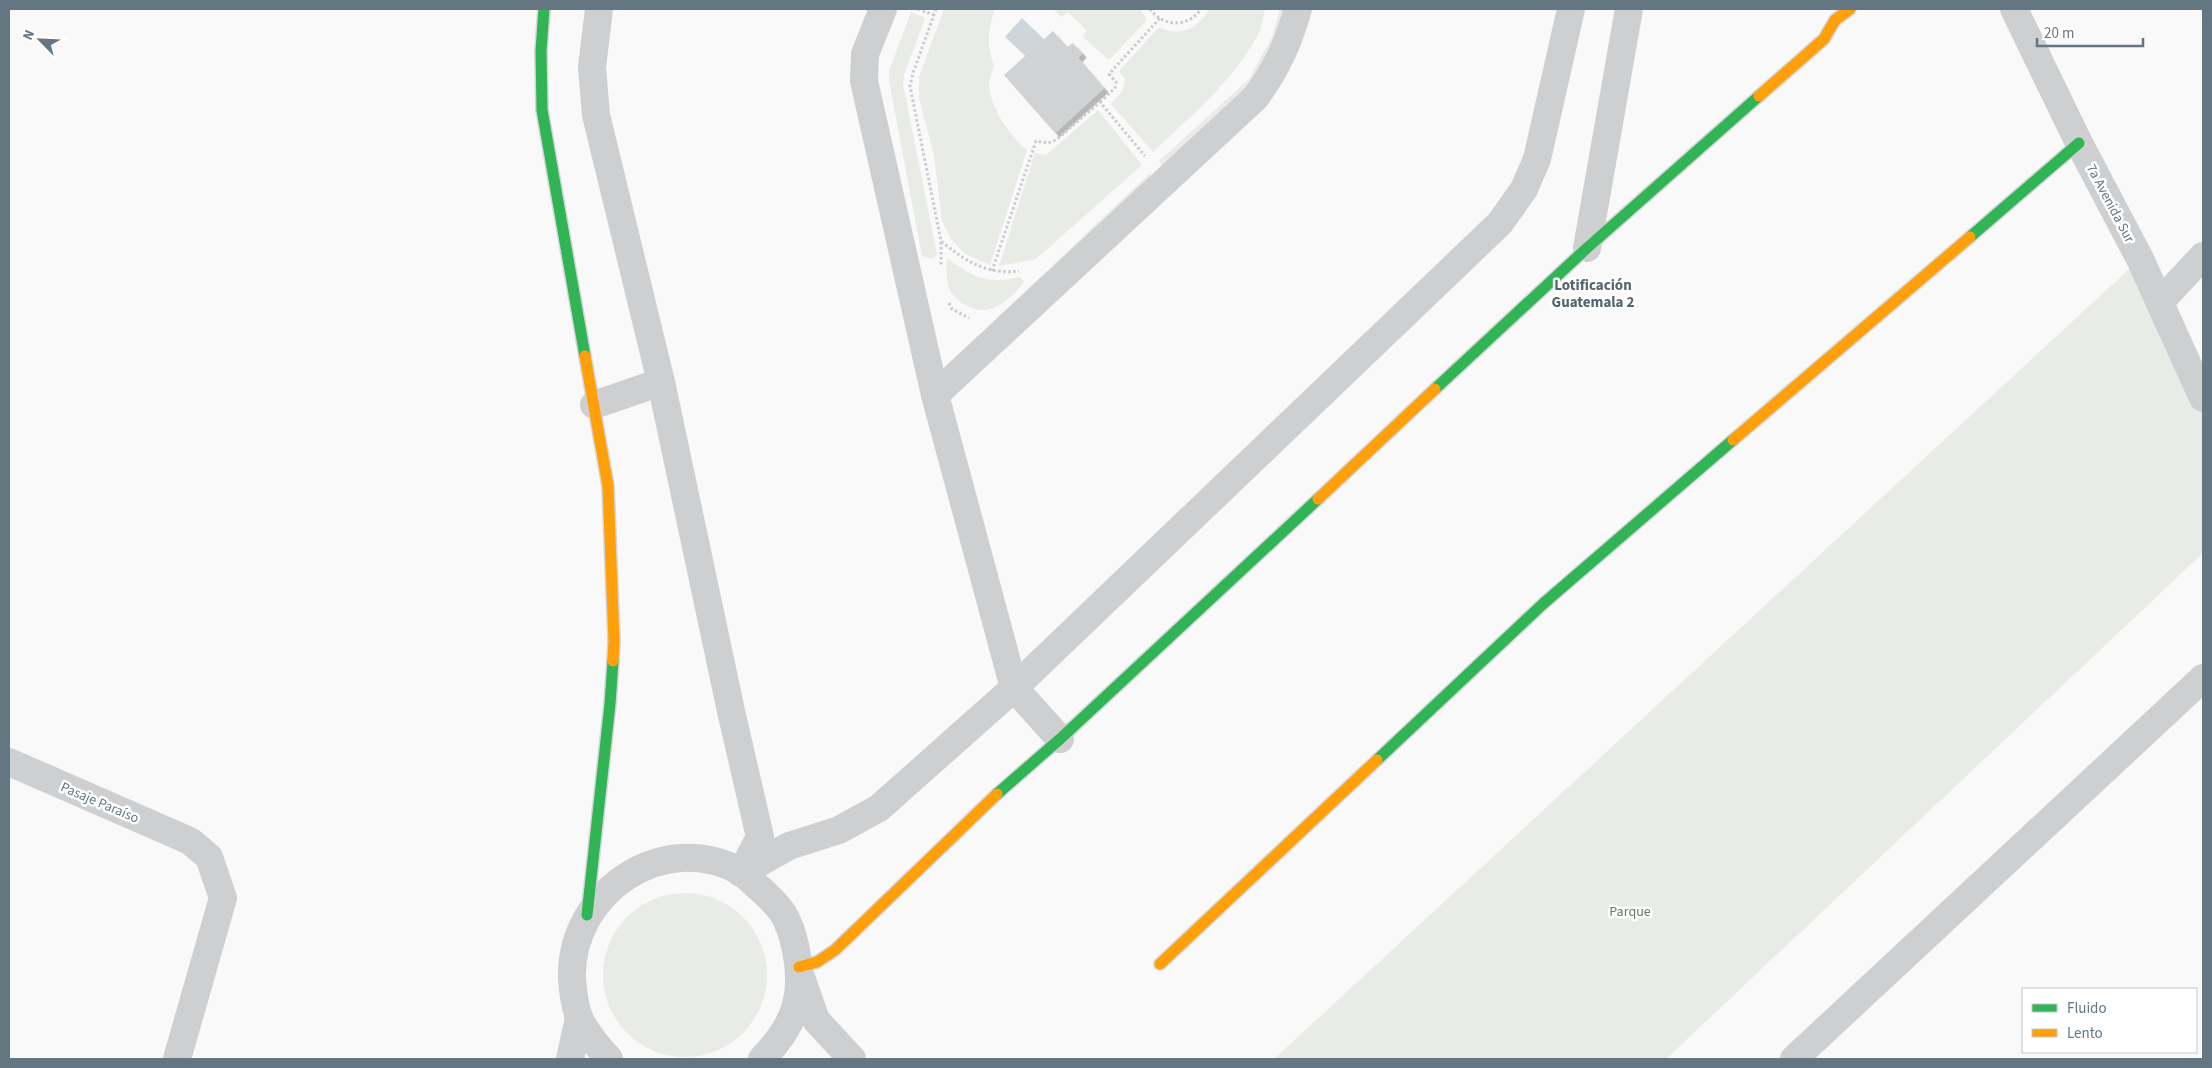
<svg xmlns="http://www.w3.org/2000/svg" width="2212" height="1068" font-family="'Source Sans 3',sans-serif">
<defs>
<filter id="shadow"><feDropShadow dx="4.5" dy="4.5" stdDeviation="0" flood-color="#0004"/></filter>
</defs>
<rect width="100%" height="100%" fill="#f9f9f9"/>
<g fill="#e8ebe6">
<path d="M944,9H995C988,28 986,46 994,65C993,71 988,81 989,87C992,110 1010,136 1027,150L990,265L965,254L951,239L942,221L934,155L919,98V77Z"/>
<path d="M1053,9H1140L1147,20L1109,60L1083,37L1087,31L1068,12L1061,17Z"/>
<path d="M1209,9H1265C1263,18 1261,30 1256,38C1234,80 1187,120 1153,152L1111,104L1123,90L1125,78L1119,71L1159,27C1180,38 1198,29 1209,9Z"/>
<path d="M1280,9H1292L1279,51L1167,174L1159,161L1249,79L1272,37Z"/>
<path d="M911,12L925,18L904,75L903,84L937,254L932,259L922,256L889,81V71Z"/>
<path d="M1098,110L1142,165L1036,259L999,266L1035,153L1046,155Z"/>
<path d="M1149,174L1158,183L996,323L998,317Z"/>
<path d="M947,258C974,277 986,285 1020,277L1024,282C1016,293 1004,304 991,309C974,314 953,301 948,285C946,276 946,266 947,258Z"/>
<path d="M2140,259L2203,398V553L1666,1059H1274Z"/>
<circle cx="685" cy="975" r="82"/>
</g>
<path fill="#ced6d9" d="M1022,18L1050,45L1033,63L1005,37Z"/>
<path fill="#d0d2d3" filter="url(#shadow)" d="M1053,31L1067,47L1073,43L1082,53L1078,58L1104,88L1055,133L1004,75Z"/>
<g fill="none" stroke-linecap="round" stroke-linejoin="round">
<g stroke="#d5d6d7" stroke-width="14">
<g id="fast">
<path d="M544,9L541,51L542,110L585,356"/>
<path d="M1970,237L2079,143"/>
<path d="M1435,389L1587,248L1759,96"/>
<path d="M1377,760L1544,603L1733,440"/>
<path d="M997,794L1060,739L1318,499"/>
<path d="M587,915L610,704L613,661"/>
</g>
</g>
<g stroke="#d5d6d7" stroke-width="14">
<g id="slow">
<path d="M1759,96L1824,39L1835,20L1850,9"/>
<path d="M585,356L608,486L614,641L613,661"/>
<path d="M1733,440L1970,237"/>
<path d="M1318,499L1435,389"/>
<path d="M1160,964L1377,760"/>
<path d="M799,967L817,962L835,950L997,794"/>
</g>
</g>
<g stroke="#cbcccd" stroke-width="3" stroke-dasharray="2.5 2.5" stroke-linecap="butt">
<path d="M918,9L934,15"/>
<path d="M936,9L913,73L910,86L941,241C965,261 987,275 1019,271"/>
<path d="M1150,9C1163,27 1188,28 1201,9"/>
<path d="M1100,102L1115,88L1116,82L1109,74L1160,18"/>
<path d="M941,242V265"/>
<path d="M992,271L1036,141L1048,143L1056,140L1100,102L1145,156"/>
<path d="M949,303L952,309L969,318"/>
</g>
<g stroke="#cecfd0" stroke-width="28">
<path d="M599,9L592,67L596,115L661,382L731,711L760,837L741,873"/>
<path d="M883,9L865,54L864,81L935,395L1014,688L1060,739"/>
<path d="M2014,9L2079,143L2140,259L2203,398"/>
<path d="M1587,248L1629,9"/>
<path d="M2160,302L2203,256"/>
<path d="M935,395L1255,98C1277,69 1288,43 1298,9"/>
<path d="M594,405L661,382"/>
<path d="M9,762L190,841L209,857L223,898L177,1059"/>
<path d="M741,873L789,846L839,830L879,808L1014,688L1500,223L1524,189L1537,159L1571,9"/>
<path d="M801,977L816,1020L852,1059"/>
<path d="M570,1059L579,1018"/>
<path d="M609,1059C598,1047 588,1035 580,1020C575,1008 573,992 572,979C569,893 663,828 741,872C747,876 752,882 758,887C782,908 789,917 796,950C805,996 795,1025 762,1059"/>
<path d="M1794,1059L2203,678"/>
</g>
<use href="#fast" stroke="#30b455" stroke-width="11"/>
<use href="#slow" stroke="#ff9f0a" stroke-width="11"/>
</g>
<g text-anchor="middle" stroke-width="5" stroke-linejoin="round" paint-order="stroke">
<g font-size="14" fill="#657683" stroke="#fff">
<text transform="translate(2111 203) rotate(62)" y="5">7a Avenida Sur</text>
<text transform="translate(100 802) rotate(23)" y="5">Pasaje Paraíso</text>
</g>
<g font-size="14" fill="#687a64" stroke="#fff">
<text x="1630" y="916">Parque</text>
</g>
<g font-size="15" font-weight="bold" fill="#57646e" stroke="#fff">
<text x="1593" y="290">Lotificación<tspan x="1593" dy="17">Guatemala 2</tspan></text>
</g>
</g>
<rect width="2212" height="1068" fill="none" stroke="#657683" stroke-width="20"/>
<rect x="2022" y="988" width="175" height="65" fill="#ffffff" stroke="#c1c8cd"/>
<rect x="2032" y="1004" width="25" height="8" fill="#30b455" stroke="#c1c8cd"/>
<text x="2067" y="1013" font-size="15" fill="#657683">Fluido</text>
<rect x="2032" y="1029" width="25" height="8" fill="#ff9f0a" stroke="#c1c8cd"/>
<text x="2067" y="1038" font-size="15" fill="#657683">Lento</text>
<g transform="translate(40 40) rotate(294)" stroke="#ffffff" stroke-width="4" paint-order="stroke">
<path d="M0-4L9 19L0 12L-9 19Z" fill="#657683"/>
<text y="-8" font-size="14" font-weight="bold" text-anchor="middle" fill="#657683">N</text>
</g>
<path d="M2037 38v8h106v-8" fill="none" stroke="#657683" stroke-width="2.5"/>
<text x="2044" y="38" font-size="15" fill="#657683" stroke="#ffffff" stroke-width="4" paint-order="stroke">20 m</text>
</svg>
